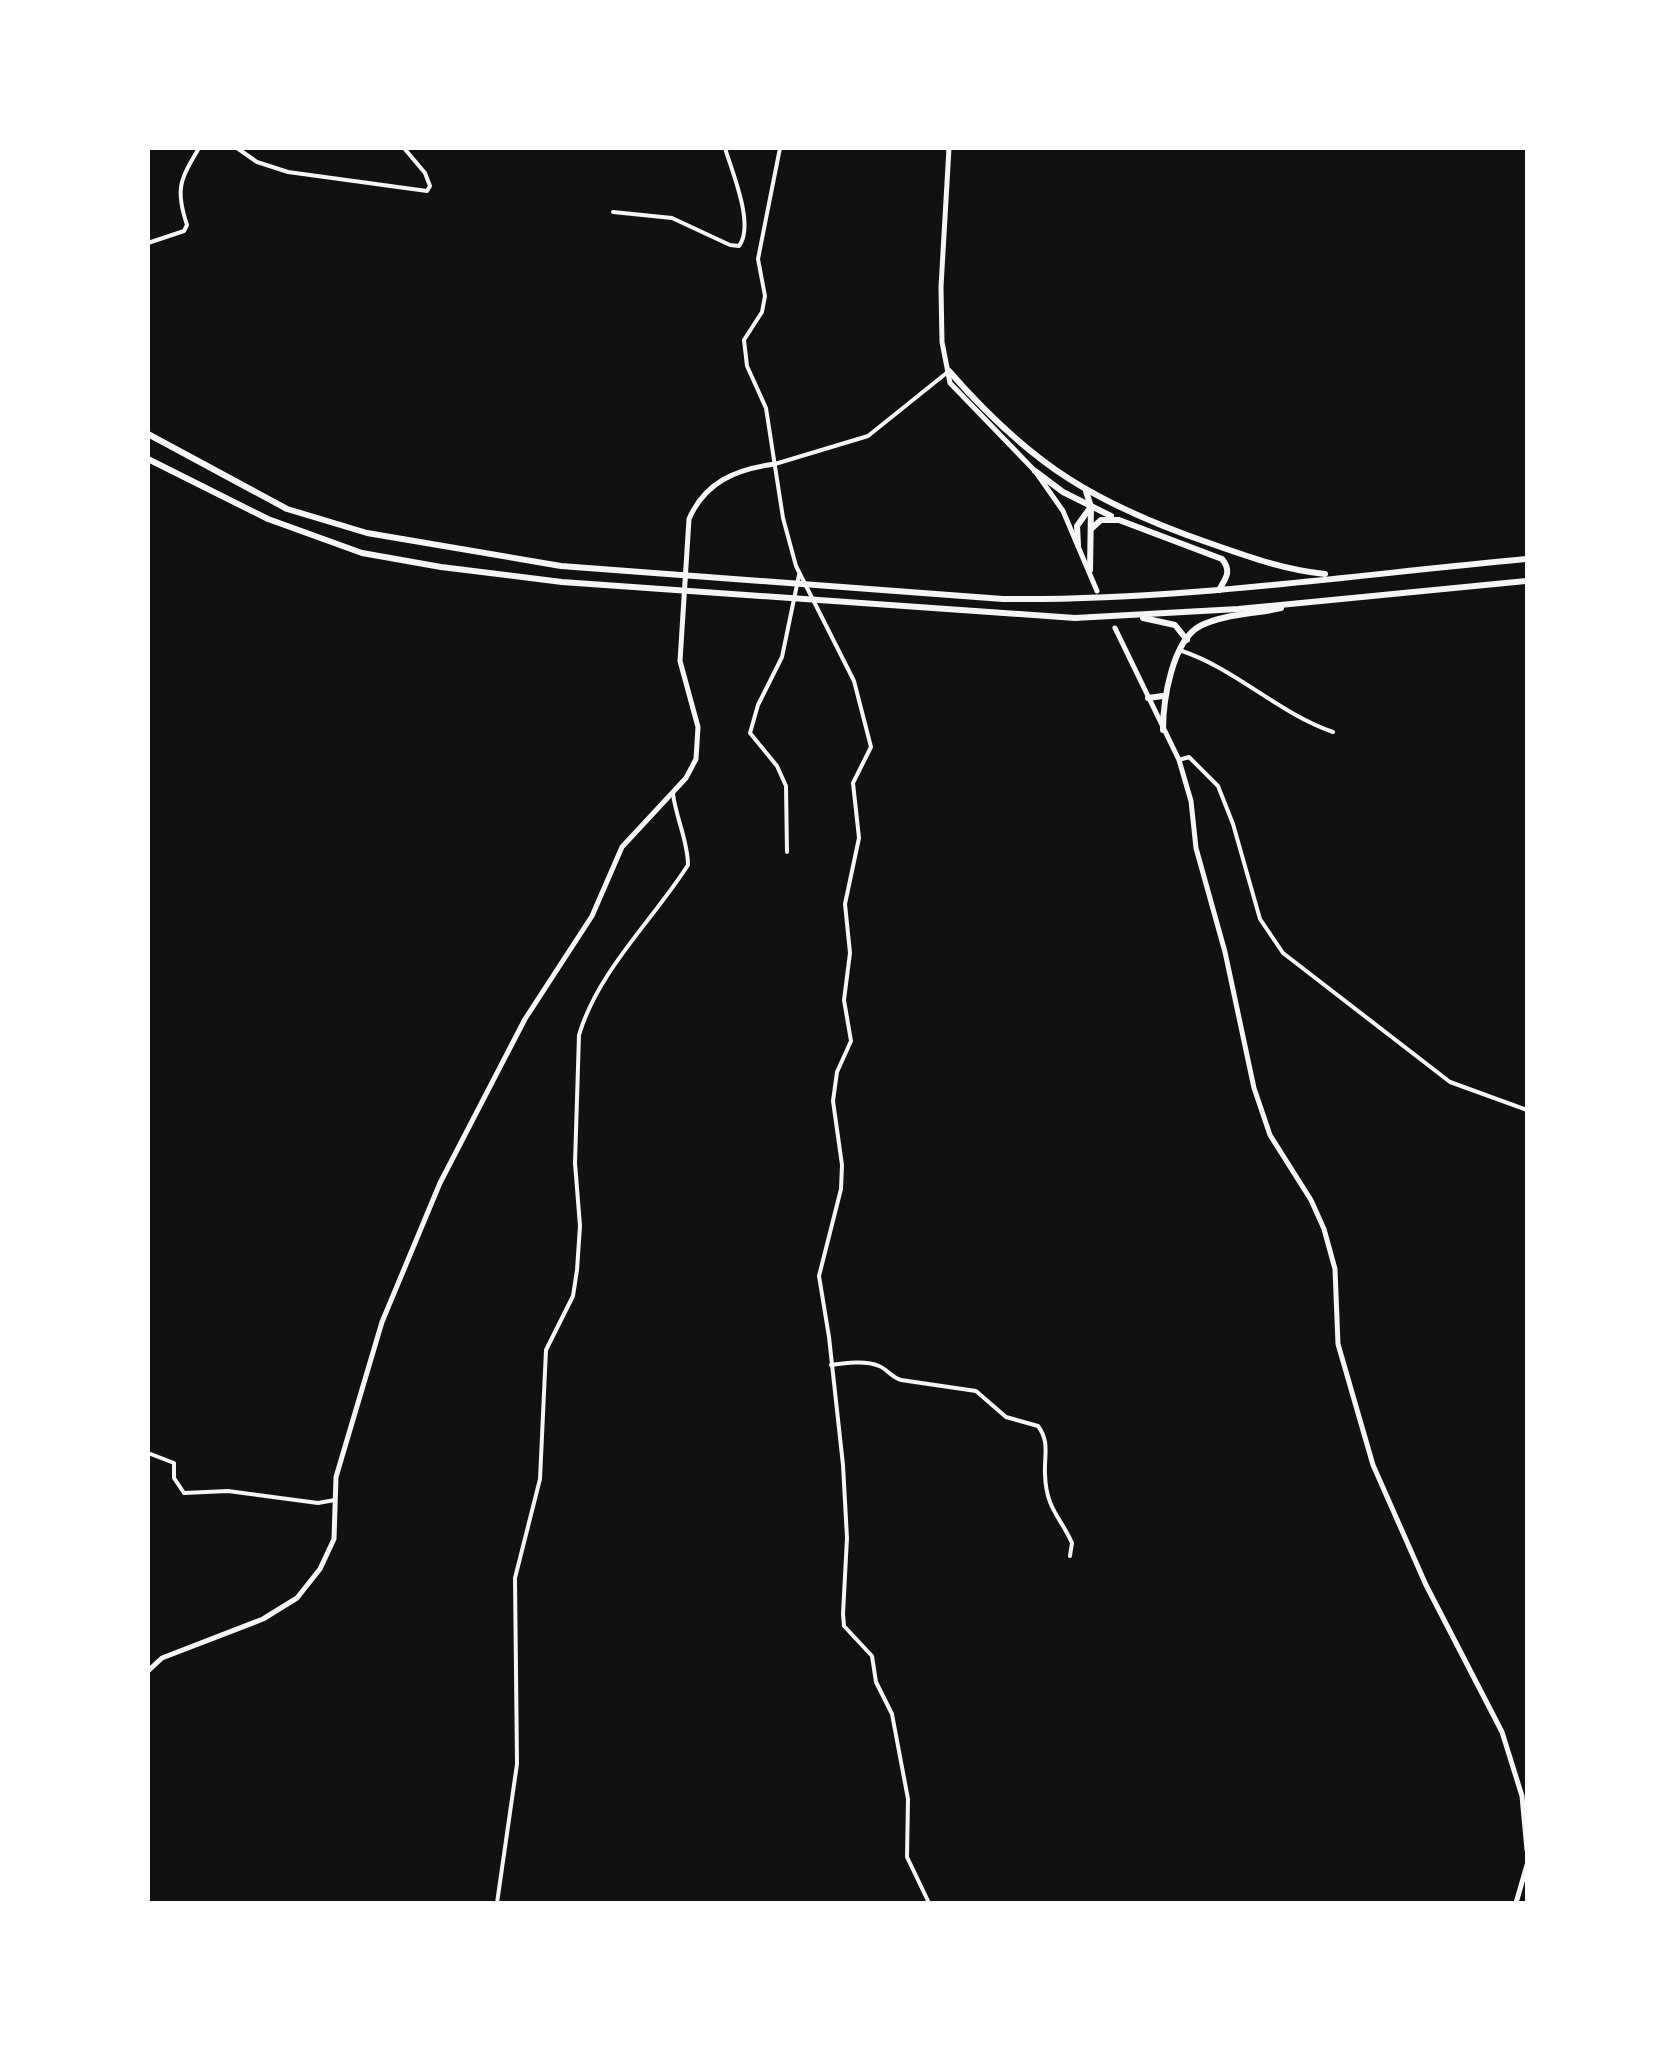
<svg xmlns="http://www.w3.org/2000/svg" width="1675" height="2051" font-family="Roboto,sans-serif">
<rect width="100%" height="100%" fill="#111"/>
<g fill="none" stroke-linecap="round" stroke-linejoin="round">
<g stroke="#f5f5f5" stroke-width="4">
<path d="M237,148L257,162L288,172L427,191L430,186L425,173L404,148"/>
<path d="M780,148L758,259L765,296L762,312L744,340L747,366L766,408L783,518L796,566L854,681L871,747L853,783L859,838L845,904L850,953L844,1000L851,1041L837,1072L833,1101L842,1165L841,1189L819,1276L829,1337L843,1465L847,1538L843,1614L844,1626L872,1656L876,1682L892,1714L908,1799L907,1857L929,1903"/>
<path d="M613,212L672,218L730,245L739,246C755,225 732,172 725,148"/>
<path d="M148,243L184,231L187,225C175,189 180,180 199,148"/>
<path d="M775,464L868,436L949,371"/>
<path d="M1182,651C1236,669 1278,713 1333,732"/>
<path d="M1179,760L1189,757L1218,786L1233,824L1260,919L1283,953L1450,1082L1527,1110"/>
<path d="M787,852L786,786L777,766L750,733L758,705L782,657L799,575"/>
<path d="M831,1365C845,1363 866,1360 879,1366C887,1369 891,1377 901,1380L976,1391L1006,1417L1038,1426C1050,1442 1044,1456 1045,1474C1046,1509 1060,1516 1072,1543L1070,1556"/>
<path d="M148,1453L174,1463V1478L184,1493L228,1491L318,1503L335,1500"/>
<path d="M497,1903L517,1764L515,1578L540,1479L546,1350L573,1296L577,1270L580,1226L575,1163L579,1035C598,971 653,920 688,865C688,841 676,818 673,794"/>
</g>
<path stroke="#f5f5f5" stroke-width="5" d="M148,1671L162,1658L263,1619L297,1598L320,1569L334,1539L336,1477L382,1322L440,1183L525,1019L592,916L622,847L686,778L696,759L698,727L680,661L689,519C705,482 736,469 775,464"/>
<g stroke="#f5f5f5" stroke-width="5">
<path d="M949,148L941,287L942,342L950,383L1035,471L1063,511L1097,591"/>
<path d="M1115,628L1179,760L1191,801L1196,848L1225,952L1254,1088L1270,1135L1311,1200L1324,1229L1335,1269L1338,1344L1373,1465L1426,1585L1502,1732L1522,1796L1527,1850"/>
<path d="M1516,1903L1527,1865"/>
</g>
<g stroke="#f5f5f5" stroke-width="6">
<path d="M949,371C1031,465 1095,504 1212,544C1249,557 1285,570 1325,574"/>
<path d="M148,434L287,509L367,533L561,566L1003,599C1179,601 1352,575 1527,559"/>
<path d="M148,459L268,519L362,553L441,567L562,582L1075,618L1238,609L1527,581"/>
<path d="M1035,471L1063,492L1111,516"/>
<path d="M1086,491L1091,507L1090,570"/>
<path d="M1091,529L1101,520H1119L1222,559C1232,571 1226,578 1219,590"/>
<path d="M1078,545L1077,526L1090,508"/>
<path d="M1143,618L1175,625L1187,640"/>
<path d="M1148,698L1163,696"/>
<path d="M1163,730C1163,701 1172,641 1200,626C1223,614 1256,614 1281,608"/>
</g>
</g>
<rect width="1675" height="2051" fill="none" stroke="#ffffff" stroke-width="300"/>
</svg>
